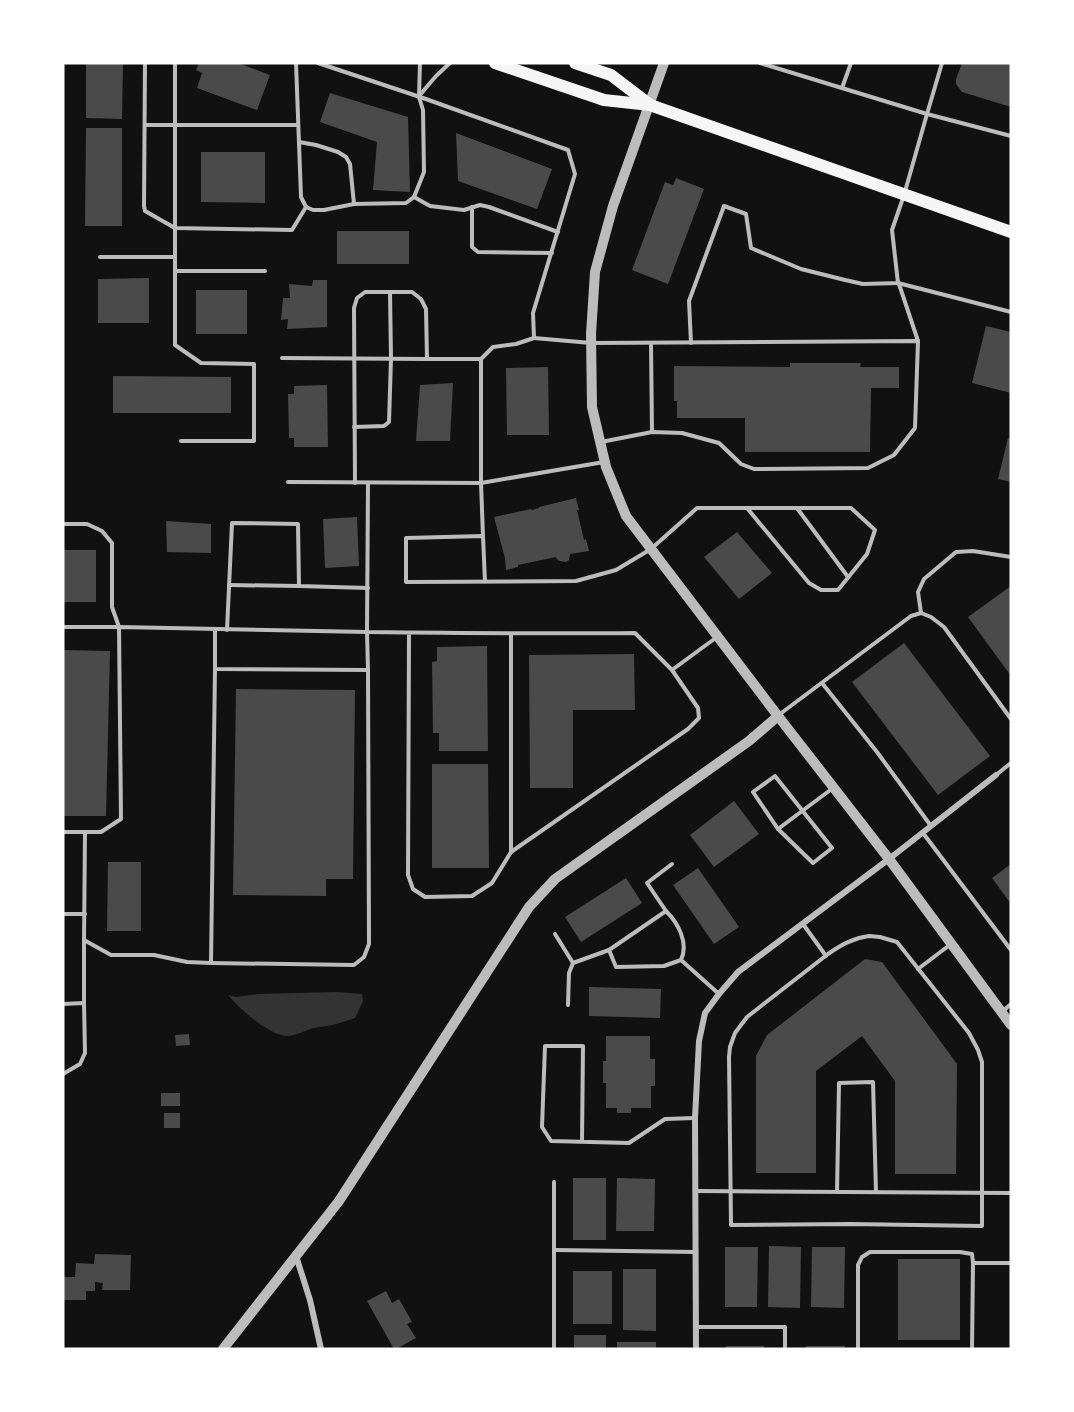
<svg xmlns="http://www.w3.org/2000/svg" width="1074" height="1412" font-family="Raleway,sans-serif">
<rect width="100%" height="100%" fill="#111"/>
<path fill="#333" d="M337,992L362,994L363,1001L355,1018C343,1022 332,1026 319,1027C309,1028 299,1035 288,1036C269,1036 240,1009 228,995L236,997L257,994Z"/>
<g fill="#4a4a4a">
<path d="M86,63H123L122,119L86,118Z"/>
<path d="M199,63H238L270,75L257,110L197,88L202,73L196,70Z"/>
<path d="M962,63H1011V107L962,92L956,84V79Z"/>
<path d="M330,93L408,117L410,192L373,190L377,142L320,122Z"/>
<path d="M86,128H122V226H85Z"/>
<path d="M456,133L552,169L537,209L458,181Z"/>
<path d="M201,152H265V203L201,202Z"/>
<path d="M676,178L704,189L668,284L632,270L665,182L673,185Z"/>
<rect x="337" y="231" width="72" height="33"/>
<path d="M149,278V323H98V279Z"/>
<path d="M313,280H327V327L287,329L288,319L281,320L283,298H290L289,284L312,286Z"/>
<rect x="196" y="290" width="51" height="44"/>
<path d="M986,326L1011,332V393L972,383Z"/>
<path d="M790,363H861L860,367H899V388H871L870,452H745V418H677V401H674V366L790,367Z"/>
<path d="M548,367L549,435H507L506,368Z"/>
<path d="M113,376L231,377V413H113Z"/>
<path d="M453,383L450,441H416L420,385Z"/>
<path d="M327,385L328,447H294V438H289L288,394H294V386Z"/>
<path d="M1008,438L1011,439V482L998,479Z"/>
<path d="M576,498L579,510H577L584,540L586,539L589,551L570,554L569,560L566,562L559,561L556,558V557L518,565V567L506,570L505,558L494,517L531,509L532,510L539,508V507Z"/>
<path d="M357,517L359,566L325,568L323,519Z"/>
<path d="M166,521L211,524V553L167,552Z"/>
<path d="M737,532L772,573L739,599L704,557Z"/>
<rect x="63" y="550" width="33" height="52"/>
<path d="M1011,586V676L968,617Z"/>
<path d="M904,643L990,756L938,795L852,682Z"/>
<path d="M487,646L488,751H439V733H433L432,662L437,661V647Z"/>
<path d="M63,650L110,651L106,816H63Z"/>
<path d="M634,654L635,710H573V788H530L529,655Z"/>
<path d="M236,689L355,690L353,879H326V896L233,895Z"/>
<path d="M432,764H488L489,868H432Z"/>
<path d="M734,801L759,834L714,867L690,835Z"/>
<path d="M108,862H141V931H107Z"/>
<path d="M1011,864V904L992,878Z"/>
<path d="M698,868L739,927L714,944L673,885Z"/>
<path d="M626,878L642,903L581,942L565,917Z"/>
<path d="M865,959L882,962L957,1064L956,1174H895V1081L862,1036L816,1071V1173H756V1056L767,1035Z"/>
<path d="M589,987L661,989L660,1018L589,1016Z"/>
<path d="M189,1034L190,1045L176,1046L175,1035Z"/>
<path d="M606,1036H650V1059H655V1086H651V1108H631V1113H617V1108H606V1083H603V1061H606Z"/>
<rect x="161" y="1093" width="19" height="13"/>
<rect x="164" y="1113" width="16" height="15"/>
<rect x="573" y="1178" width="33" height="62"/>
<path d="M617,1178L655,1179L654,1231H616Z"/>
<path d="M769,1246L801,1247L800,1308L768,1307Z"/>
<path d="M725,1247H758L757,1307H725Z"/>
<path d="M812,1247H845L844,1308L811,1307Z"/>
<path d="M95,1254L131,1255L130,1290H102L103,1283L95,1282V1291H86V1300H63V1277H75L76,1263L94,1264Z"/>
<rect x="898" y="1259" width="62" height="81"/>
<path d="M623,1269H656V1331L623,1330Z"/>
<rect x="573" y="1271" width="39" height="53"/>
<path d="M386,1291L392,1303L399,1299L412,1322L407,1324L416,1338L396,1349H394L367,1301Z"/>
<rect x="574" y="1335" width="32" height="14"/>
<rect x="617" y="1342" width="39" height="7"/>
<rect x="726" y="1346" width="38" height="3"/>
<rect x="806" y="1346" width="39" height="3"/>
</g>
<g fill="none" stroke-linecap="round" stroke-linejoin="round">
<g stroke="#bcbcbc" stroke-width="4">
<path d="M145,63L144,206L145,211L175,228L292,230L306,207"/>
<path d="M175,63V345L201,363L254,364V441H181"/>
<path d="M296,63L301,197L306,207L313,210H324L354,204L406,203L414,197L424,172L423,110L419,97L420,63"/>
<path d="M318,63L423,98L568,150L575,174L533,313L534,338L591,343L918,341L915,428L894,455L868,468L754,469L741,464L719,443L682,433L652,432L601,442"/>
<path d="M942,63L927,114L1011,136"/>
<path d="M842,88L851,63"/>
<path d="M419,96L436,76L450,63"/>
<path d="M145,125H298"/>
<path d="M299,142L316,145L338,152L346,157L350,164L354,204"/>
<path d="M414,197L430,206L464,210L480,205L489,207L558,232"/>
<path d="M472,207V247L478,252L552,253"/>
<path d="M100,257H175"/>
<path d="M175,271H265"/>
<path d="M898,283L1011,312"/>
<path d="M899,284L918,341"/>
<path d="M651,343L652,432"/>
<path d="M691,343L689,301L724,206L746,214L751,248L801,269L845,280L863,284L898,283L892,230L904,195L927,114L760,63"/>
<path d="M282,358L427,359"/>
<path d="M481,359V483L483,536"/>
<path d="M354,427L384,426L389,422L391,359L390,292"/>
<path d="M288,482L481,483L604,462"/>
<path d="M355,483L354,308L357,298L365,292H412L421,299L426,309L427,359H481L493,347L516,344L534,338"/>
<path d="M368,483L367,632C456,633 545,634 635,633L672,670L698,708L699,718L688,729L511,852L492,883L472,896L425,897L413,889L408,875L409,633"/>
<path d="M797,508L848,577"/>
<path d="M63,524H87L102,531L112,543V607L119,627H63"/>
<path d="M485,582L483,536L406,538V582L576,581L616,570L651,549L697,508H851L875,530L867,554L838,590H821L809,583L747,508"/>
<path d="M229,585L299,586"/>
<path d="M921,613L918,592L924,579L956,552L973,551L1011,557"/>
<path d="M227,630L232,523L298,524L299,586L368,588"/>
<path d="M511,634V852"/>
<path d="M672,670L717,637"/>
<path d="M822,683L877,752L931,826"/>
<path d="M780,714L911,616L921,613L931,617L944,627L1011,719"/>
<path d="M996,775L1011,763"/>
<path d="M775,776L832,848L813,863L778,829L753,792Z"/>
<path d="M778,829L833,788"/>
<path d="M63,832H101L121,819L119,627L367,632L368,670L215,669V630"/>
<path d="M85,832L84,940L111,955H154L187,962L211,963L215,669"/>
<path d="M923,833L1011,950"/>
<path d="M666,911L647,883L672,864"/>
<path d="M63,914H85"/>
<path d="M803,924L826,956"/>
<path d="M555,934L573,963L609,950"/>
<path d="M869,936L880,937L897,942L969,1033L978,1050L982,1062V1226L851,1224L731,1225L729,1057L730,1047L735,1033L747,1017L828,954C841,945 853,938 869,936Z"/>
<path d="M681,960L664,966L616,967L609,950L666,911C678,923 689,943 681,960L719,994"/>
<path d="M211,963L354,965L364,957L369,944L368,670"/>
<path d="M918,969L951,944"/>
<path d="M84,1003V940"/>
<path d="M63,1004L84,1003L85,1053L80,1064L63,1074"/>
<path d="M568,1005L569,973L573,963"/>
<path d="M1003,1011L1011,1004"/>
<path d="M582,1142L583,1046H545L542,1127L551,1141L629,1143L665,1119L695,1118"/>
<path d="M696,1191L1011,1193"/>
<path d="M837,1192L839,1083L873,1082L876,1192"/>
<path d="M555,1250L695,1252"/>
<path d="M697,1327H785V1349"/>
<path d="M554,1349V1182"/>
<path d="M858,1349V1265L862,1257L870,1252H960L972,1254L973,1263H1011"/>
<path d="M972,1349L973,1263"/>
</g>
<g stroke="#bcbcbc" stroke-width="6">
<path d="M296,1256L310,1300L321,1349"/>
<path d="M696,1349L695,1118L699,1041L705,1013L719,994L738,972L889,859L996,775"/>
</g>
<g stroke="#bcbcbc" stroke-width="10">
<path d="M664,63L613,206L595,272L591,334L592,407L606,467L626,516L778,716L889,859L1011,1025"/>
<path d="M223,1349L339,1201L529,907L555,879L749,741L778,716"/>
</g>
<g stroke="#f5f5f5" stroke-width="12">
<path d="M495,63L604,100L650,105L1011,232"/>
<path d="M575,63L611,75L649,104"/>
</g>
</g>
<rect width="1074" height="1412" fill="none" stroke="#ffffff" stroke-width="129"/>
</svg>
